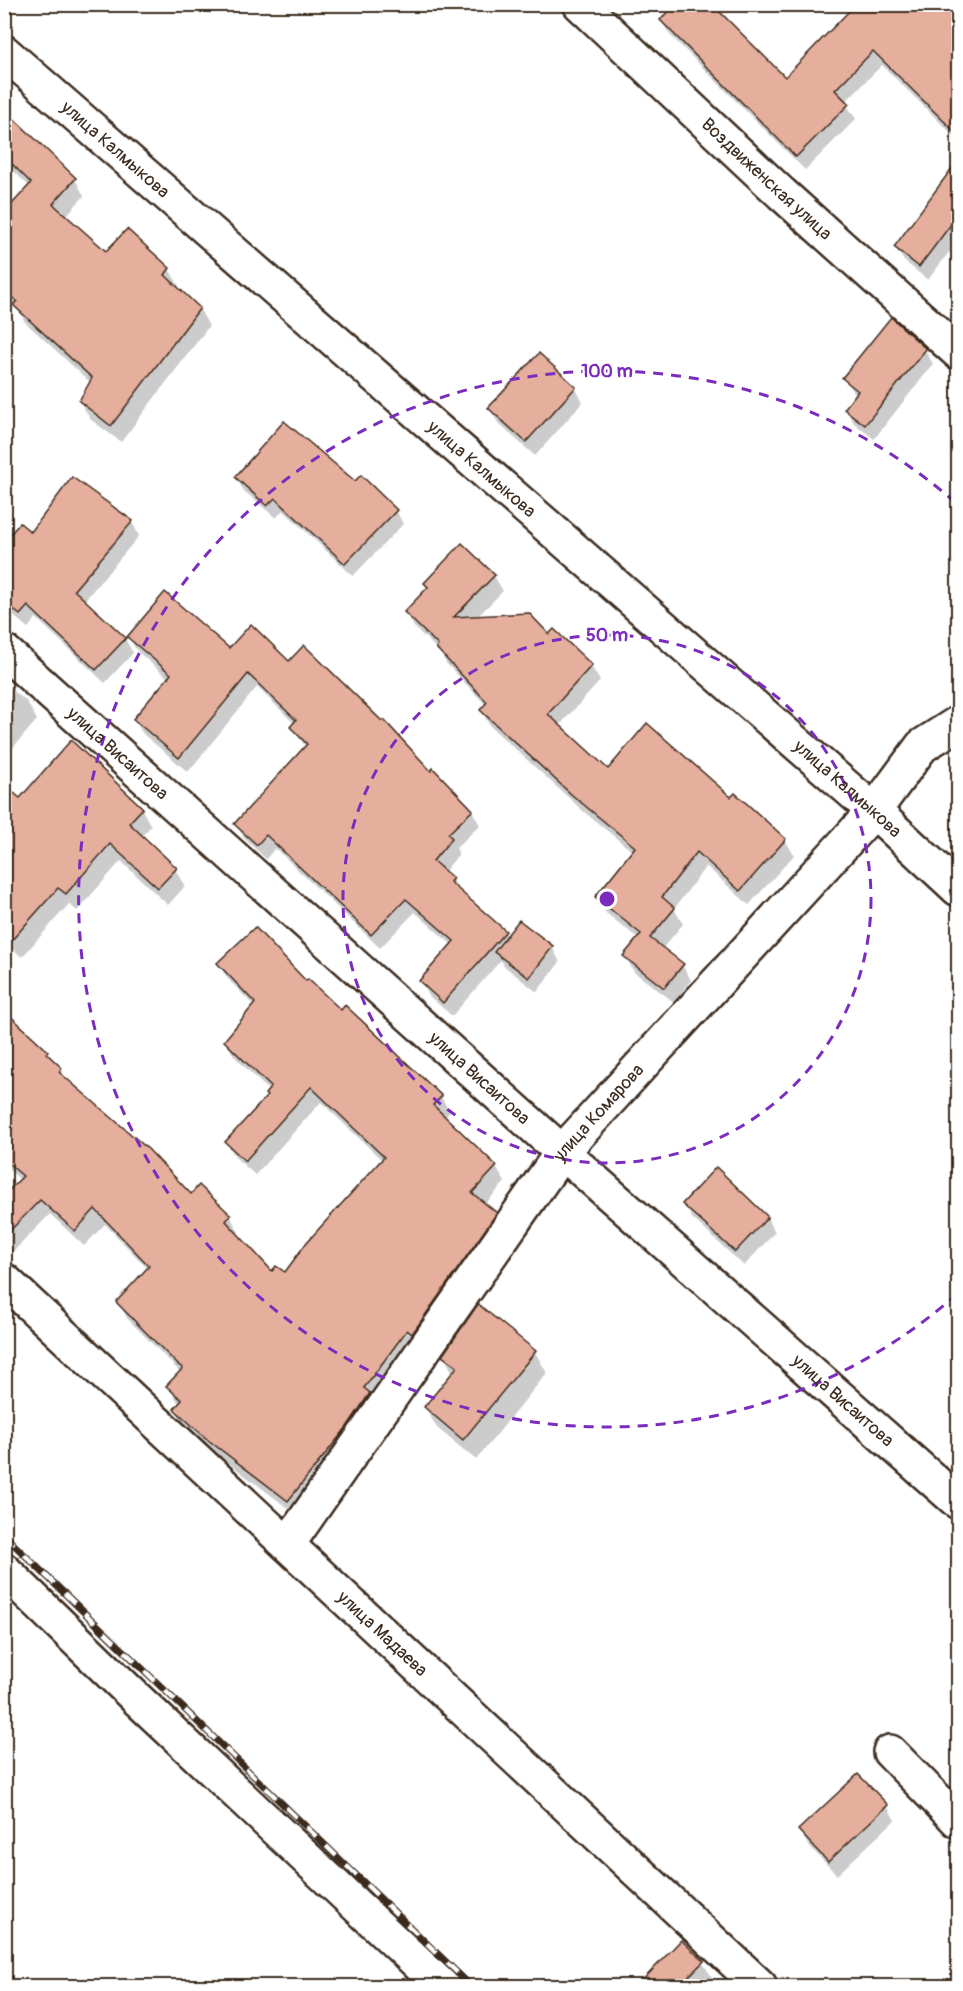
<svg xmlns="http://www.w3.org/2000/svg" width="963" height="1991" font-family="Pangolin,sans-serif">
<rect width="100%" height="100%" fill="#fff"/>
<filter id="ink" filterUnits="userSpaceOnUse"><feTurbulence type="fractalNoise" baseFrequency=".0167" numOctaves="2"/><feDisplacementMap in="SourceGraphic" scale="12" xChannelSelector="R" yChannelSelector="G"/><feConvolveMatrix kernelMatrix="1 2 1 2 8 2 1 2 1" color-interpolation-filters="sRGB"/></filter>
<g filter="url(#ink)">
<g fill="#0003">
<path d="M859,4H958V140L882,65L845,102L856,119L805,170L670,35L661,20L785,79Z"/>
<path d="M4,111L75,179L84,196L66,216L107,253L127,231L169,269L179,286L177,288L199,308L209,326L121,442L90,419L80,401L91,383L25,322L18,309L4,297V215L30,187L4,162Z"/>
<path d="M953,169L958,173V259L949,252L928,280L904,261L895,247Z"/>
<path d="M925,350L933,364L874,439L854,423L845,409L856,395L844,378Z"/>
<path d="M539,355L575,388L583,402L535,456L498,423L490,409Z"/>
<path d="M236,478L355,483L396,510L403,524L353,576L283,510L276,518L244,491Z"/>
<path d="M132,522L139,536L84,601L125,639L133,653L105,683L36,618L28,628L4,608V543Z"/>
<path d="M494,576L503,591L477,617L549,637L591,666L600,681L559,726L608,771L731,799L735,795L785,840L794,855L749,905L706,866L674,909L683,924L662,949L682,965L691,980L674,1002L634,972L625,956L639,939L606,913L597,897L633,852L582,810L490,726L481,710L486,705L446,663L440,652L414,627L406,612L429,589L426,583Z"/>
<path d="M129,637L229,651L289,663L431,773L433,770L472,811L480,825L456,848L459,854L444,872L452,879L460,892L505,932L508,937L520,922L552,947L560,962L537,992L504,966L501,960L452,1016L429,996L421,981L452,945L415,912L380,948L275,848L266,859L244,838L236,824L306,747L291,727L295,724L257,687L188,772L143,734L134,719L169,679L137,651Z"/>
<path d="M4,683L27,702L37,720L4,758Z"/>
<path d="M20,801L141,808L151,826L141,837L175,869L185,886L168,905L121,861L77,911L69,904L22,957L4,942Z"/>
<path d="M219,964L306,983L441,1097L450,1112L444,1118L496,1167L505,1182L484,1205L496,1214L505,1229L297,1515L218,1455L184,1425L175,1409L180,1405L168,1387L180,1372L127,1318L118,1302L148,1269L105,1224L84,1246L50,1214L9,1256L4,1251V1197L21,1180L4,1166V1012L46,1052L67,1081L191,1196L230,1216L239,1232L236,1234L272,1273L285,1275L383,1161L321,1102L255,1175L236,1158L227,1143L268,1097L269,1091L235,1057L225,1041L254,1006L228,979Z"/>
<path d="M684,1204L767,1218L775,1232L744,1266L692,1218Z"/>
<path d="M479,1306L535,1352L547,1373L476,1460L437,1428L425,1407L453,1373L444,1356Z"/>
<path d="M858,1776L887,1806L895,1820L837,1875L808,1845L800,1831Z"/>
<path d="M681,1942L702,1962L718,1986H639Z"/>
</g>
<g fill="#e6ae9c" stroke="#3b2a1e" stroke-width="1.5">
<path d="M675,4H712L785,77L856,4H958V135L873,51L835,90L849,104L796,157L660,20Z"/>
<path d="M4,109L76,178L53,204L106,251L127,229L170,268L165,275L200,308L111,426L79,401L92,378L13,305L17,301L4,291V213L31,183L4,156Z"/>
<path d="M958,160V215L919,267L894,247Z"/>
<path d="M891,317L926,349L865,425L844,409L858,391L842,378Z"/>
<path d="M539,353L576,387L526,442L488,408Z"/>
<path d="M284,421L355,481L361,475L397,510L345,564L275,498L267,506L235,477Z"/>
<path d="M72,477L133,521L74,590L126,638L96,670L28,606L20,615L4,602V541L20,523L31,532Z"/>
<path d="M462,543L495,575L454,617L529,613L549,634L554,629L592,665L548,714L608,769L647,723L731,797L735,793L786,839L740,891L697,852L662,897L675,908L650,938L684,964L664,988L623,956L641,934L595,897L635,847L572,795L480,710L487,702L436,648L438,645L404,612L428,587L424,583Z"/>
<path d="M165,592L229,648L251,624L289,661L304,645L382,721L384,720L431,771L433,768L473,810L448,834L452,838L433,861L453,878L450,882L506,931L443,1003L419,981L454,941L406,899L371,935L266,835L257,845L234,824L307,744L290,727L296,720L248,674L179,758L133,719L171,674L127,637Z"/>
<path d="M71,740L143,808L129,823L177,868L158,888L110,844L66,894L58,888L4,949V785L20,798Z"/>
<path d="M519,920L553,946L529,978L494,952Z"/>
<path d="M255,927L306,981L308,979L341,1010L345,1005L442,1096L433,1105L497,1166L472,1193L497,1213L412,1334L407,1330L364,1388L370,1393L347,1427L288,1501L208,1440L174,1409L182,1400L166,1386L183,1368L178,1365L116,1302L149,1266L95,1209L75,1231L40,1200L4,1237V1195L23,1176L4,1160V1010L48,1051L46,1053L62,1068L59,1072L148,1149L191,1194L199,1185L231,1215L226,1221L272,1271L276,1266L285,1272L307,1242L384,1157L311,1087L245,1161L225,1142L267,1096L265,1094L271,1087L224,1041L255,1003L217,963Z"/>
<path d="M716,1167L768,1217L735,1252L682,1204Z"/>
<path d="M478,1304L536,1351L463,1440L424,1407L457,1367L442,1356Z"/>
<path d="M858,1774L888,1805L828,1862L798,1830Z"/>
<path d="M681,1940L704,1961L679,1986H637Z"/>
</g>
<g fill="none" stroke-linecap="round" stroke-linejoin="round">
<g stroke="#3b2a1e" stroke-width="38">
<g id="minor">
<path id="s1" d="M580,4L781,193L958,352"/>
<path id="s2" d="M4,52L874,811L958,889"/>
<path id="s3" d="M4,651L562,1152L958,1502"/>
<path id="s4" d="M4,1280L760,1986"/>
<path id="s5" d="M288,1544L562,1152L874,811L922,746L958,723"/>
<path d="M4,1570L136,1698L442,1986"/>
<path d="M890,1752L958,1821"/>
</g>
</g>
<use href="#minor" stroke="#fff" stroke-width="33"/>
<g stroke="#3b2a1e" stroke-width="7">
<path id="rail" d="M4,1535L471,1986"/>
</g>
<use href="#rail" stroke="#fff" stroke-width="4.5" stroke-dasharray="14" stroke-linecap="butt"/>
</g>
</g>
<g fill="none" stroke="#7b2cbf" stroke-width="3" stroke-dasharray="10 8">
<circle cx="607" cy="899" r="264"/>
<path d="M957 1294A528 528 0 1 1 957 504"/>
</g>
<g text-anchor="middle" stroke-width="4.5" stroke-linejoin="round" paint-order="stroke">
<g font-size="18" fill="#3b2a1e" stroke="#fff">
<text dy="6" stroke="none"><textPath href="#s2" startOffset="148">улица Калмыкова</textPath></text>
<text dy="6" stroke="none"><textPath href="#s1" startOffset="256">Воздвиженская улица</textPath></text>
<text dy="6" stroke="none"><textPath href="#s2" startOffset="634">улица Калмыкова</textPath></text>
<text dy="6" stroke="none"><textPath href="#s3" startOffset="153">улица Висаитова</textPath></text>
<text dy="6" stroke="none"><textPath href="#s2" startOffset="1120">улица Калмыкова</textPath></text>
<text dy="6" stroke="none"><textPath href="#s3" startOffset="639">улица Висаитова</textPath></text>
<text dy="6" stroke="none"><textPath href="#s5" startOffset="532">улица Комарова</textPath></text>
<text dy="6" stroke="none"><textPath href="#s3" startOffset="1125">улица Висаитова</textPath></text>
<text dy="6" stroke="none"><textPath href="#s4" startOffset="518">улица Мадаева</textPath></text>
</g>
</g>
<circle cx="607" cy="899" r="9" fill="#7b2cbf" stroke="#fff" stroke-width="3"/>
<g font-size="18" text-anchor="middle" font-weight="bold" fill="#7b2cbf" stroke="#fff" stroke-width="4.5" stroke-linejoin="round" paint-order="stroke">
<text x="607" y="377">100 m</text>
<text x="607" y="641">50 m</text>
</g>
<rect width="963" height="1991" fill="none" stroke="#fff" stroke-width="24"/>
<rect x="12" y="12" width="939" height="1967" fill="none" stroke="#3b2a1e" stroke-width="2" filter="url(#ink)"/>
</svg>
